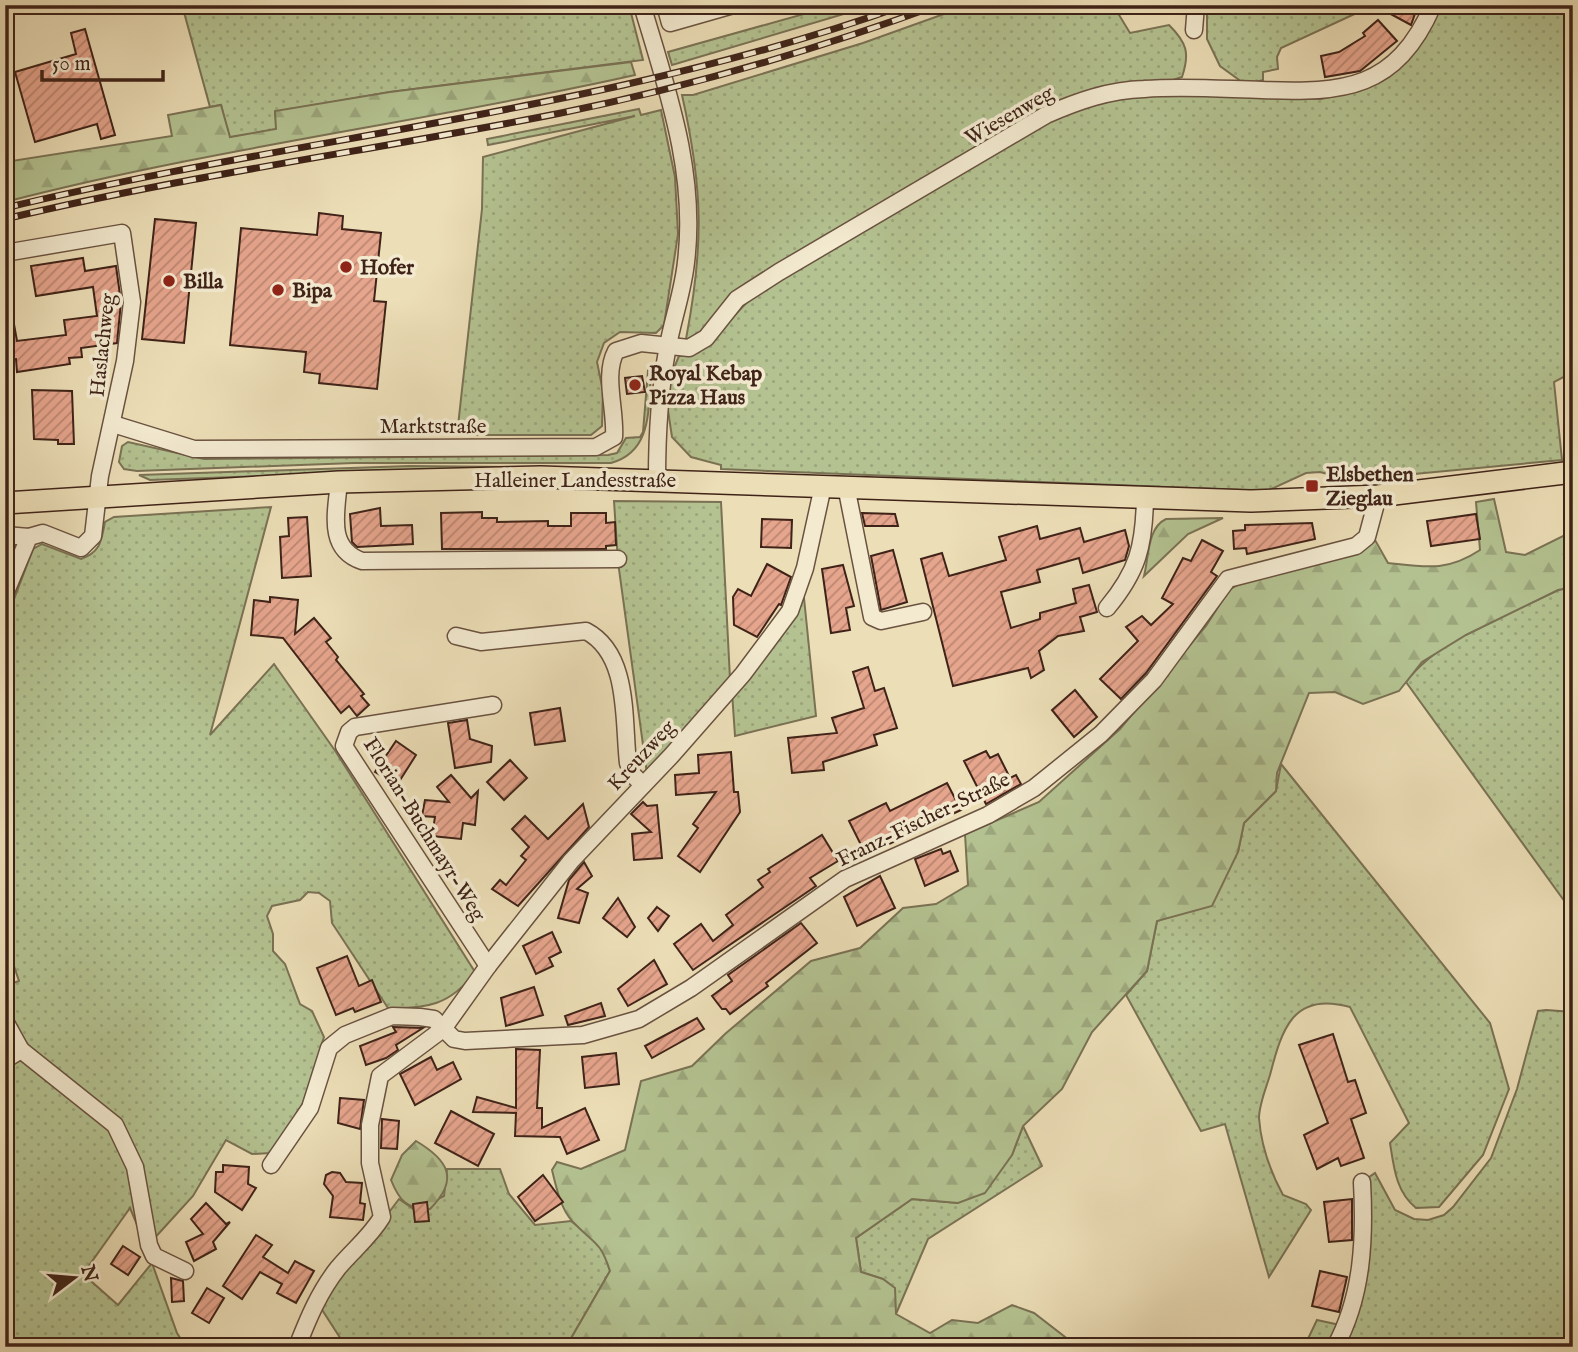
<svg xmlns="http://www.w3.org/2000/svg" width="1578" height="1352" font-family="'IM FELL English',serif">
<defs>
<pattern id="grass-dots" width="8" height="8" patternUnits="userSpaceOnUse" patternTransform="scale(1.75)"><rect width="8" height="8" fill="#b4c291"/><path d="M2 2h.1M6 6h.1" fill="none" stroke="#9ca67c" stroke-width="1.8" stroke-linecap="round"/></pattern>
<pattern id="forest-firs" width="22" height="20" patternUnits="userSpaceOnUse" patternTransform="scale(1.75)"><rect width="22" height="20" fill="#b4c291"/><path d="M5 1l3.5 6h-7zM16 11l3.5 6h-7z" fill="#9ca67c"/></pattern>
<pattern id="building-hatch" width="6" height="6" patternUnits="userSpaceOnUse" patternTransform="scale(1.75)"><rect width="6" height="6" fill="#e6a58d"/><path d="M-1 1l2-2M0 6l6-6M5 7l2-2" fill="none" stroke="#bc8672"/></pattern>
</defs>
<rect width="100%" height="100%" fill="#ecdeb7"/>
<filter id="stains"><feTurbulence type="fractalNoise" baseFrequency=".00286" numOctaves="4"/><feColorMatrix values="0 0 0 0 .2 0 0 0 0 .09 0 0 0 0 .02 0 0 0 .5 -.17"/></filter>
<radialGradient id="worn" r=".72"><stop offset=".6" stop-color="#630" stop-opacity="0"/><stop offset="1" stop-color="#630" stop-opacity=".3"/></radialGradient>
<g fill="url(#grass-dots)" stroke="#7a7254" stroke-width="2">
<path d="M182,5H629L643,60L390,92L275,112L277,129L229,138L221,105L210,107Z"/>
<path d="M836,5H874L672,65L668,52Z"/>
<path d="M969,5H1113L1130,33L1169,25C1187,43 1190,53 1182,77L1164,83L1099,89L742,291L696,340L686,339C704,245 703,189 682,95H693L863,43Z"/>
<path d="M1207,5H1374L1281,48L1277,57L1278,69L1263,72V80L1246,85L1220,66L1207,39Z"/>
<path d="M1442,5H1573V372L1554,382L1562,460L1350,480L1320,472L1306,473L1267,491L721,469V465L691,457L672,437L667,404L671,375L679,356L699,352L755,294L1042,123L1112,97L1201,95L1321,99L1359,91L1390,74L1422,41Z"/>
<path d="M639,109L641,115L661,110L675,177L678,234L664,325L656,333L620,332L604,343L597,362L603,391L602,426L591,435H457L482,209L483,157L635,116L488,145L487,139Z"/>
<path d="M648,371L651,375C648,410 652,452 611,463H354L137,471L124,469L119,462L122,446L128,442L204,459L608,455L617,453L626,438L640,437L643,432Z"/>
<path d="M410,466L510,467L150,480L139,475Z"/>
<path d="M614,501L721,502L730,679L647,774L618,562Z"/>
<path d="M271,507L210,735L274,664L336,752L475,972C451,1005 426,1009 388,1008L332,923L330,901L319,893L308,892L300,900L272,906L267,916L273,934V951L285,964L300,1004L312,1011L324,1037L303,1103L271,1153L252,1154L226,1140L193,1196L151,1242L134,1152L22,1044L5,1010V986L19,981L5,940V623L33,549L42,544L81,559C101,552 101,541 105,522L114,517Z"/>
<path d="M1573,587V913L1406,682C1441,636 1507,616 1558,590Z"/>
<path d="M804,598L816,716L735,736L732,692L790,623Z"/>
<path d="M1281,764L1490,1023L1509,1089L1483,1155L1439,1207L1416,1208C1396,1192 1394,1168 1390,1143L1409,1123L1350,1007C1293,991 1282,1029 1270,1075C1266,1088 1259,1105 1259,1118C1261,1145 1270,1171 1283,1195L1306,1204L1311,1210L1269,1277L1225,1124L1201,1131L1126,995L1147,971L1157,921L1238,852L1244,823L1276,791Z"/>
<path d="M1546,1010L1573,1012V1347H1342C1373,1293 1367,1241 1362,1182L1375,1173L1395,1210L1414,1219L1428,1220L1444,1215L1453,1207L1491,1158L1517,1089L1538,1011Z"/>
<path d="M18,1060L28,1061L113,1132L131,1169L146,1246L130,1208L83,1274L118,1305L152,1263L177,1333L186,1347H5V1070Z"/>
<path d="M1023,1126L1042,1166L928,1239L896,1314L883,1279L861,1272L856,1238L912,1199L958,1203L1012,1155Z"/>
<path d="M447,1169H500L509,1194L535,1225L571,1221L602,1246L610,1271L566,1347H346L319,1305L399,1199L415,1210L444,1196Z"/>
<path d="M1317,1320L1340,1325L1331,1347H1304Z"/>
</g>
<g fill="url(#forest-firs)" stroke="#7a7254" stroke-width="2">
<path d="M631,62L635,75C426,122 213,148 5,202V162L172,136L168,115L221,105L230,137L276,129L275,111L390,92Z"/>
<path d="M1494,499L1506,552L1525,555L1573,531V587L1558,590L1466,635L1422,662L1399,691L1363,704L1335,692L1309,693L1277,773L1276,791L1244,823L1238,852L1212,906L1157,921L1147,971L1092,1032L1062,1089L1023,1126L1012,1155L985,1193L958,1203L912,1199L856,1238L861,1272L883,1279L895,1288L896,1314L930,1333L952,1320L978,1323L1012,1305L1034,1313L1078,1347H566L610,1271C600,1240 594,1244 573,1222C561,1210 556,1187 552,1170L557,1162L581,1169L625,1150L641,1081L692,1066L725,1034L811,961L860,948L903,908L936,904L968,885L965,834L1039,802L1120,729L1206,626L1229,590L1241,583L1364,549L1375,540L1388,563C1425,567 1447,572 1480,550L1476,502Z"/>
<path d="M1223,518L1188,534L1144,576C1149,557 1147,528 1166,519Z"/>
<path d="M416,1141C448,1160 460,1179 430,1209C407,1210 399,1200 391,1180L402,1155Z"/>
</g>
<g fill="url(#building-hatch)" stroke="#3f2318" stroke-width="2">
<path d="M1396,5H1418L1411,25L1387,12Z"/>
<path d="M1378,20L1397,41L1360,71L1325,77L1321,56L1339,52L1365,36L1363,33Z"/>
<path d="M85,29L115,135L101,139L97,124L35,142L15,72L76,54L71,33Z"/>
<path d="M319,213L343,216L342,229L381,233L374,301L386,302L377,389L319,383L320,374L304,372L306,352L230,345L241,228L317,235Z"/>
<path d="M155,219L196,223L184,343L142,339Z"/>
<path d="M83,258L85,271L116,266L121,302L117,343L81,348L82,357L69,358L70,364L17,372L16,359L5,360V313H12L17,341L66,335L64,320L97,316L93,287L36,296L31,266Z"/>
<path d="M642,376L645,392L627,394L625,378Z"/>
<path d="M32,390L72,391L74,444H58V440L34,439Z"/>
<path d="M380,508L381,526L412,525L413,544L357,547L352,542L350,514Z"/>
<path d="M482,512V518H497V522L548,521V526H571V513H606V523L615,522L616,545L606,546V549H442L441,513Z"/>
<path d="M862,513L895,514L898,526H865Z"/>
<path d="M1476,514L1480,539L1431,546L1427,521Z"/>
<path d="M307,517L311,576L282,578L280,537L289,536L288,518Z"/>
<path d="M762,519L792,520L791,548L761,547Z"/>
<path d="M1312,523L1315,539L1247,554L1246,548L1234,549L1233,531L1245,530V525Z"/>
<path d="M1037,526L1040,539L1080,528L1084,542L1125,530L1129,546L1125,560L1083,573L1079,558L1037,570L1040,582L1001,592L1011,628L1040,619V613L1076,603L1073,589L1089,585L1097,612L1080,617L1084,631L1058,636L1039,651L1044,670L1031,678L1028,668L953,686L921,559L942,553L949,576L1006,560L999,537Z"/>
<path d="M1202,540L1223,551L1211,572L1217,576L1146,673L1121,699L1100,679L1138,641L1126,627L1142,616L1151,625L1173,604L1162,598L1183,558L1191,561Z"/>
<path d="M893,550L907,602L881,610L871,556Z"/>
<path d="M767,564L791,577L781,605L779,604L757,637L734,625L733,597L738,589L751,596Z"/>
<path d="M843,565L854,606L846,608L850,630L831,633L822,569Z"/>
<path d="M270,597L298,600L295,634L314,618L331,638L326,642L338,657L336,660L364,694L361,696L369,705L357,716L349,706L341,713L283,638L251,635L254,600L270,602Z"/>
<path d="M868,667L875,691L884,688L897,728L874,735L877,745L823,762L824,770L792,773L788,738L837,733L832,718L864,708L853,672Z"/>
<path d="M1075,690L1097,717L1074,737L1052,710Z"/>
<path d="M560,708L565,741L535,745L530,713Z"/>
<path d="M467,720L470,739L492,746L491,762L455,768L448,723Z"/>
<path d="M396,741L416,755L397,785L375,772Z"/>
<path d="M986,751L990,758L998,754L1010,778L1016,775L1021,784L986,804L964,761Z"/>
<path d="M731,752L734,792H738L740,812L700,872L678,856L698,828L693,824L716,792L676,795L675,775L699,773L698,755Z"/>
<path d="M510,760L527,778L504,800L487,782Z"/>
<path d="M451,775L471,798L478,791L475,825L463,823L461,839L432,836L435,817L422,816L425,800L449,802L437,787Z"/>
<path d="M947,783L961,810L885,846L883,842L864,851L849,821L886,803L890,811Z"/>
<path d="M643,802L647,806L657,805L662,858L634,860L632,834L651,832L631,814Z"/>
<path d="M583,804L589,827L518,906L492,889L500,880L506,885L526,860L521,856L529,847L512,829L525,816L548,839Z"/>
<path d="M822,835L838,861L810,878L816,886L693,970L674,944L701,924L713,941L733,925L726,915L763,887L758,880L770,872L768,869Z"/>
<path d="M941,849L943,854L950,851L958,871L925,886L915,859Z"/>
<path d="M584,862L592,876L577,889L588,893L579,923L558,918L569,880Z"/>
<path d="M880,876L895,908L857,926L844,897Z"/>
<path d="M618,898L635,927L627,937L603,918Z"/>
<path d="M657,907L669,916L658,931L648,918Z"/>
<path d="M801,923L817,943L766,983L768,986L730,1014L726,1009H722L712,996L732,981L728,975Z"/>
<path d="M552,932L561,952L549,958L553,966L536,974L523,946Z"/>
<path d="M347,956L359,986L372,980L381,1002L355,1012L353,1008L336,1015L317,968Z"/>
<path d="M654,960L667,984L628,1006L618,989Z"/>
<path d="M534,987L543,1015L506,1026L501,998Z"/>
<path d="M601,1003L605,1016L568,1025L565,1016Z"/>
<path d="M697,1018L704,1029L652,1058L645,1046Z"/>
<path d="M393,1027L423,1028L396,1045L398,1050L386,1058L366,1065L360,1046L396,1032Z"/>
<path d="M1333,1034L1348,1082L1355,1080L1366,1113L1351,1119L1364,1158L1341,1166L1338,1158L1317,1169L1304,1135L1328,1123L1299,1045Z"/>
<path d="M516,1049L540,1050L537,1108H542V1128L585,1108L599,1140L567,1154L560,1137L515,1136L516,1113L473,1112L477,1097L516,1108Z"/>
<path d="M616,1053L619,1084L585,1088L582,1057Z"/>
<path d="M431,1057L437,1070L453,1062L461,1079L415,1105L400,1074Z"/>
<path d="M340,1098L364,1100L360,1129L338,1123Z"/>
<path d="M451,1111L494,1134L478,1166L435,1143Z"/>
<path d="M382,1119L399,1121L397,1149L381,1148Z"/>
<path d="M223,1165L249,1167L248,1184L256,1188L242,1210L215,1192L216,1172H223Z"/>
<path d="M332,1172L340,1173L346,1182L362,1183L360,1203L365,1204L363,1220L330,1217L333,1196L324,1184L326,1175Z"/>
<path d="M543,1175L563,1202L535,1221L518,1197Z"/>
<path d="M1352,1199V1240L1329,1242L1324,1202Z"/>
<path d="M427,1202L429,1221L415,1222L413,1204Z"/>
<path d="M206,1203L226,1224L230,1222L213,1242L216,1249L194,1261L186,1242L203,1234L191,1219Z"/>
<path d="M256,1235L272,1245L263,1257L288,1273L295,1261L314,1271L296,1303L277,1293L282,1284L260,1272L242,1299L223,1286Z"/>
<path d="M123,1246L140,1257L128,1275L111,1264Z"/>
<path d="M1320,1271L1347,1277L1339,1312L1312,1306Z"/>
<path d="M171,1278L183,1281L184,1301L172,1302Z"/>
<path d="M207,1288L224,1298L209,1323L192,1313Z"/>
</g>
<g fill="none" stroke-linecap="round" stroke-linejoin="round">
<g stroke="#6a5240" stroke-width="19">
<g id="minor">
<path d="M642,5C667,89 697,173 686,262C683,292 672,321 667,351C659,394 657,436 657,479"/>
<path d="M665,5L670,23L733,5"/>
<path d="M1194,30L1196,5"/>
<path d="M5,253L122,233L132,302L125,361L100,476L93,536L81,548L43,533L29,537L5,594"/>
<path d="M113,424L194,449L596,447L614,437C616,410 603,375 616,351L641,343L689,348L706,338L737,299L779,272L1046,115C1078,101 1109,90 1144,89C1183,86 1223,89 1262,90C1344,93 1396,90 1433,5"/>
<path d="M339,482C336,513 327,549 362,561L618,559"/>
<path d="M846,486L872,617L881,621L923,612"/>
<path d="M5,535L29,537"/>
<path d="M1107,608C1138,571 1144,546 1145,499"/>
<path d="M456,636L481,642L586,631C630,654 623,720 628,763L632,774L643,785"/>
<path d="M488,966L344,746L349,732L355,727L493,705"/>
<path d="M5,1021L21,1050L5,1060"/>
<path d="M21,1050L115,1125L135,1167L149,1245L154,1256L185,1271"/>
<path d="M271,1165L310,1108L329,1048L345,1035L392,1016L420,1017L434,1019L454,1039L465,1041L583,1035L639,1019L691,988L845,879L988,815L1034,788L1101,734L1154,680L1228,579L1356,546L1367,537L1378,496"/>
<path d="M297,1347C308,1319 319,1292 338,1268C353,1250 370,1237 382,1217L370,1163V1125L380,1076L443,1029L488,966L571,861L671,756L743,674L790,611L805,568L823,486"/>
<path d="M1335,1347C1363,1296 1365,1238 1362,1182"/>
</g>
</g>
<g stroke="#3f2318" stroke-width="24">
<path id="major" d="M5,503L339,482L541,477L1251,501L1378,496L1573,472"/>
</g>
<use href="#minor" stroke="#f3ead0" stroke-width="16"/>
<use href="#major" stroke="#ecdeb7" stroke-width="21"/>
<g stroke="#3f2318" stroke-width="7">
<g id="rail">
<path d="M5,208C307,135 610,111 905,5"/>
<path d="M5,219C189,175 376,150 561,113C689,87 815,50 938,5"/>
</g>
</g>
<use href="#rail" stroke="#f3ead0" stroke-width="4.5" stroke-dasharray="13" stroke-linecap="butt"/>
</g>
<g fill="#8f2418" stroke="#f3ead0" stroke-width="2.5">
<circle cx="346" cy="267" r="7"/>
<circle cx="169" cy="281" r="7"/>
<circle cx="278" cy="290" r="7"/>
<circle cx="635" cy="385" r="7"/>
<rect x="1305" y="479" width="14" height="14" rx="3.5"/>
</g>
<g text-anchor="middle" stroke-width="7" stroke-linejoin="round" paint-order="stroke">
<g font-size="21" fill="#3f2318" stroke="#f3ead0">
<text transform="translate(1009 115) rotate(-30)" y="7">Wiesenweg</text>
<text transform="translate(102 345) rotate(-84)" y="7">Haslachweg</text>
<text x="433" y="433">Marktstraße</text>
<text x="575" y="487">Halleiner Landesstraße</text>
<text transform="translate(641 755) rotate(-47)" y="7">Kreuzweg</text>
<text transform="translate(923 819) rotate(-26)" y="7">Franz-Fischer-Straße</text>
<text transform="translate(425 829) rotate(58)" y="7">Florian-Buchmayr-Weg</text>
</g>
<g font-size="21" font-weight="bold" fill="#3f2318" stroke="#f3ead0" text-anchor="start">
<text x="360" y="274">Hofer</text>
<text x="183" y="288">Billa</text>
<text x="292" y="297">Bipa</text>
<text x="649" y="380">Royal Kebap<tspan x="649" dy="24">Pizza Haus</tspan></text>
<text x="1326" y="481">Elsbethen<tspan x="1326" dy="24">Zieglau</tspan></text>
</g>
</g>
<rect width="1578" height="1352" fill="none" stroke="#ecdeb7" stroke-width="28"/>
<rect x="7" y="7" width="1564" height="1338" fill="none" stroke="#3f2318" stroke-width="3.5"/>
<rect x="14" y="14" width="1550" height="1324" fill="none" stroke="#3f2318" stroke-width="2"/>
<g transform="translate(74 1278) rotate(74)" stroke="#f3ead0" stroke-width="5" paint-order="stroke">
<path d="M0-5L12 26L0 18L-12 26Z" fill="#3f2318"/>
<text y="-10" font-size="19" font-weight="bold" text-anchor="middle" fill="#3f2318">N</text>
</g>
<path d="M42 70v10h121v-10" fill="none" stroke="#3f2318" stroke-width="3.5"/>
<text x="52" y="70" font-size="21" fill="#3f2318" stroke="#f3ead0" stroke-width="5" paint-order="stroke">50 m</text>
<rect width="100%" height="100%" filter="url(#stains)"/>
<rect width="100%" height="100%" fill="url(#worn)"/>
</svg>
